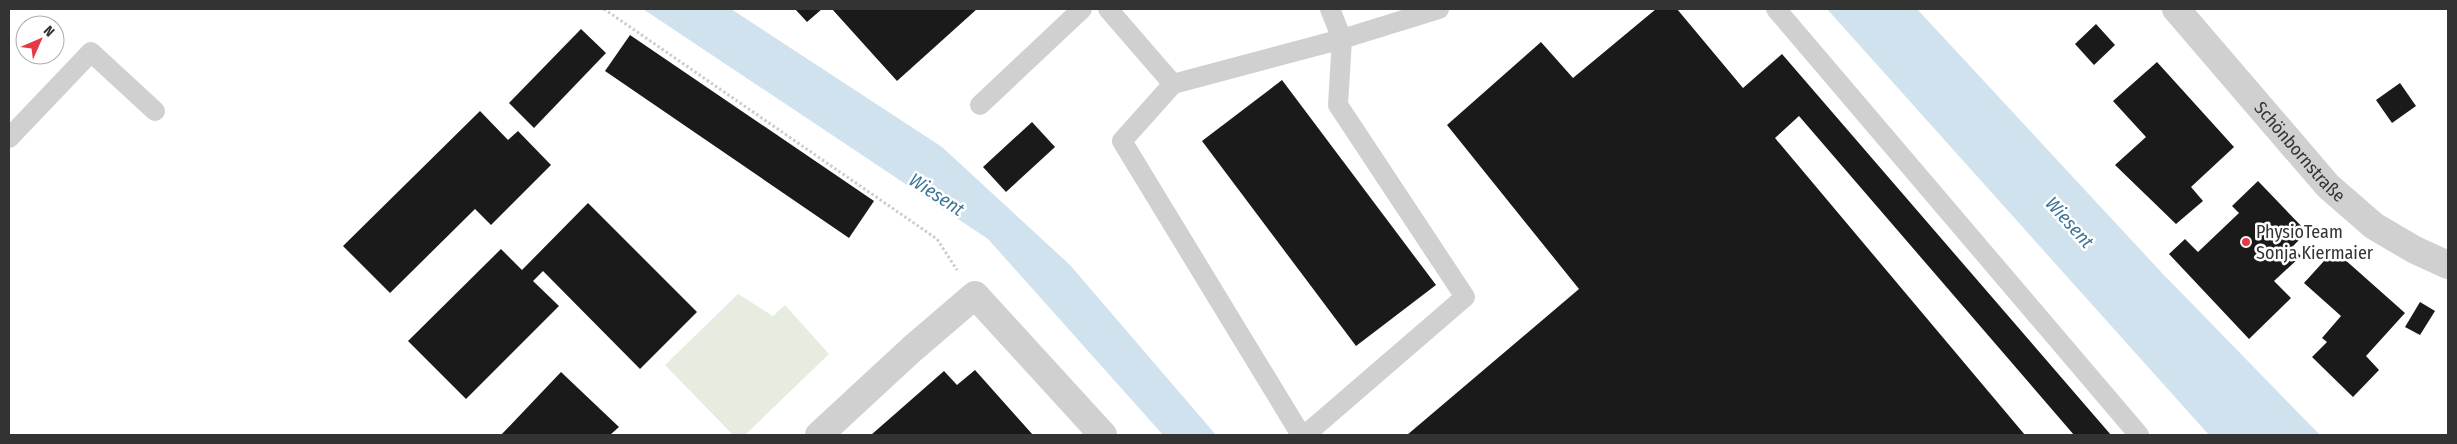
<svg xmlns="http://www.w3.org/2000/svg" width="2457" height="444" font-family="'Fira Sans Condensed',sans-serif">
<rect width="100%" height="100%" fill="#fff"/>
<path fill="#e6ecdf" d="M738,294L773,316L785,305L829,354L745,435H733L665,365Z"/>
<g fill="#cfe2ee">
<path d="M643,9H731L942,147L1070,265L1216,435H1163L988,239Z"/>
<path d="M1827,9H1917L2162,273L2320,435H2209Z"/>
</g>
<g fill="#1a1a1a">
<path d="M795,9H822L807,22Z"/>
<path d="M832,9H977L897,81Z"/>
<path d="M1656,9H1677L1743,88L1782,54L2111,435H2074L1799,116L1775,138L2025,435H1407L1579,289L1447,125L1541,42L1573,78Z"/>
<path d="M2096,24L2115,45L2094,65L2075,44Z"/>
<path d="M581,29L606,53L534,128L509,103Z"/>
<path d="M630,35L874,201L849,238L605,71Z"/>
<path d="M2157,62L2234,147L2191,187L2203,201L2176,224L2115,165L2146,137L2113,101Z"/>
<path d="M1282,80L1436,285L1356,346L1202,141Z"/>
<path d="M2400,83L2416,106L2392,123L2376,100Z"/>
<path d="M480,111L508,140L518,131L551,165L491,225L475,209L390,293L343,246Z"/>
<path d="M1032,122L1055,147L1006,192L983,167Z"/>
<path d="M2258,181L2307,232L2292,247L2301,256L2274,281L2291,298L2249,339L2169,254L2185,239L2198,252L2239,213L2232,206Z"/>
<path d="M588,203L697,312L640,369L543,271L533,281L559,306L466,399L408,341L501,249L522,270Z"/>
<path d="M2334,250L2405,313L2366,356L2379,370L2353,397L2312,357L2327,342L2322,338L2341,316L2304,283Z"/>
<path d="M2420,302L2435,311L2420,335L2405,327Z"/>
<path d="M975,370L1033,435H871L944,371L957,385Z"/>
<path d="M561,372L619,427L610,435H501Z"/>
</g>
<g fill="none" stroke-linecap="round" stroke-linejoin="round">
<path stroke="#cdcdcd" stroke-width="3" stroke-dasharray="2.5 2.5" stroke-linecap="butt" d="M604,9L937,239L957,270"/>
<g stroke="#d0d0d0" stroke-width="20">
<path d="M1108,9L1173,84L1342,39L1338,105L1465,297L1305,435"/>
<path d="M1330,9L1342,39L1439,9"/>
<path d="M1776,9L2139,435"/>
<path d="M1173,84L1122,141L1301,435"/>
<path d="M980,105L1082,9"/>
<path d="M9,138L91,52L155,111"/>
</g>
<path stroke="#d0d0d0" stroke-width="28" d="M819,435L912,349L975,295L1103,435"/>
<path stroke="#d0d0d0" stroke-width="28" id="s1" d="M2176,9L2328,186L2374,226L2415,250L2448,265"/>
</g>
<circle fill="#e63946" stroke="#fff" stroke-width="2" cx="2246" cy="242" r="5"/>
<g text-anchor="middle" stroke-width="5" stroke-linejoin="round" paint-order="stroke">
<g font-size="18" fill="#333" stroke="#fff">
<text dy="6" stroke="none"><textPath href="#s1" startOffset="189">Schönbornstraße</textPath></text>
</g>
<g font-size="18" fill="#333" stroke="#fff" text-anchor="start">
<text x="2256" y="238">PhysioTeam<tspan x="2256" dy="21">Sonja Kiermaier</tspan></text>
</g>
<g font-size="19" font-style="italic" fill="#3f7597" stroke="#fff">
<text transform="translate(937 194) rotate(33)" y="7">Wiesent</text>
<text transform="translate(2070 222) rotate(48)" y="7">Wiesent</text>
</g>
</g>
<rect width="2457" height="444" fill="none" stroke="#333333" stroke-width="20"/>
<g transform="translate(40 40) rotate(45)"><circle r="24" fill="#ffffff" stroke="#adadad"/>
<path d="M0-4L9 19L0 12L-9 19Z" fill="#e63946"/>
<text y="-8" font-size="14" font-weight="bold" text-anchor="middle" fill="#333333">N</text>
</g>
</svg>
